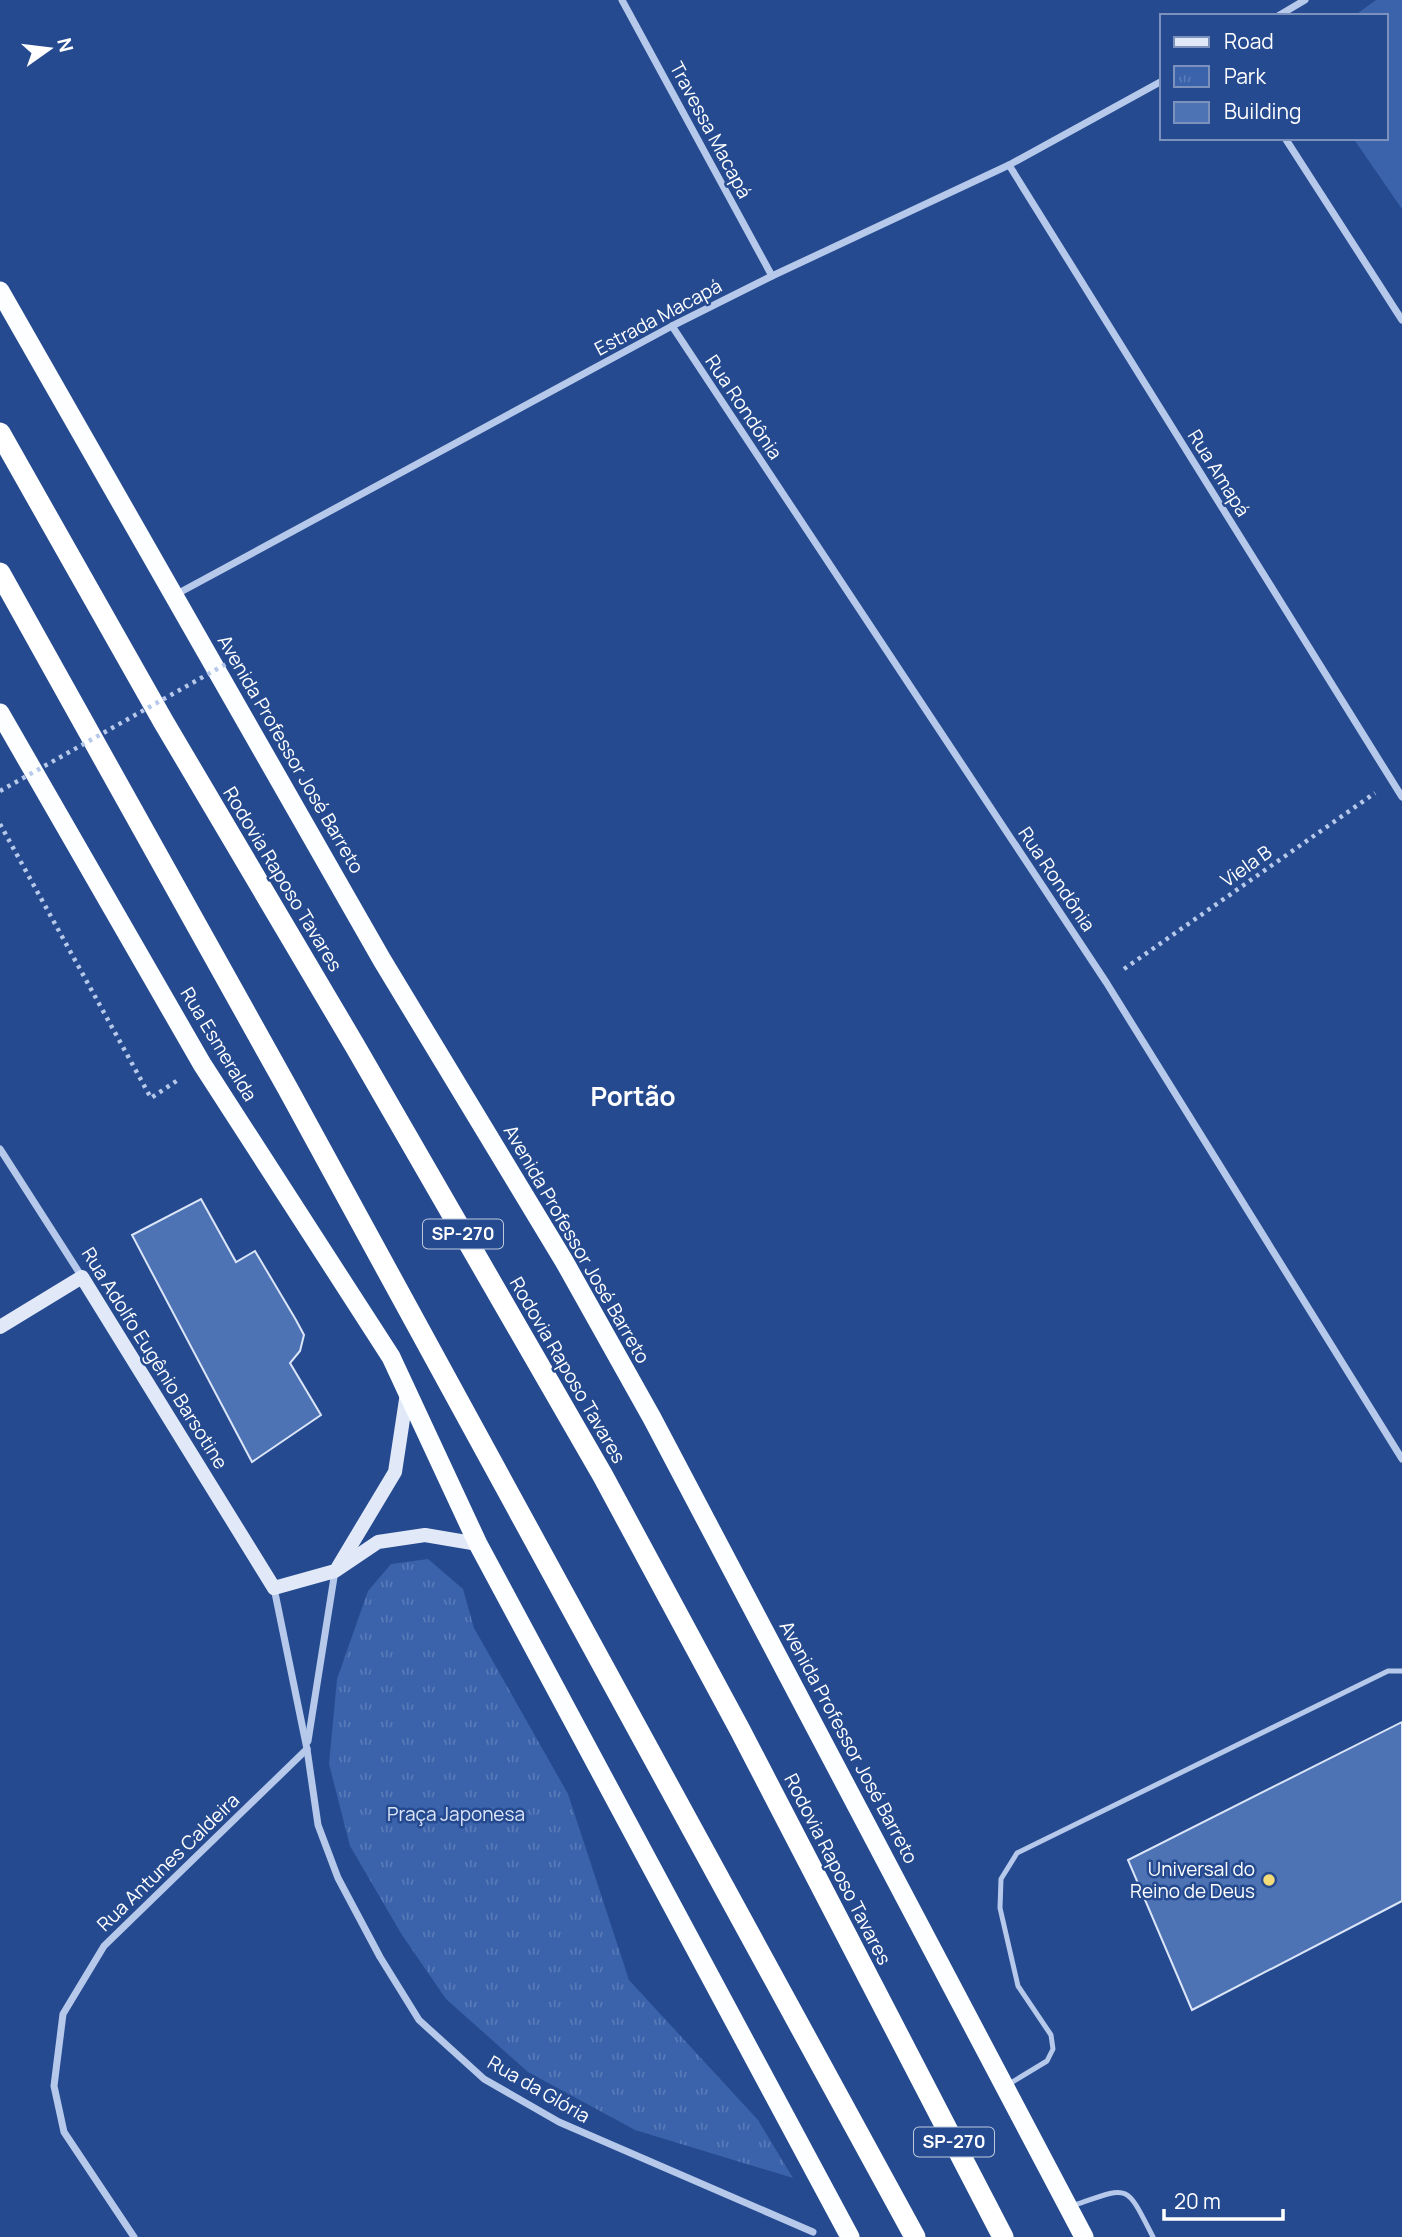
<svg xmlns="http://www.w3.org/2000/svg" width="1402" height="2237" font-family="Manrope,sans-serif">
<defs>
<pattern id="park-tufts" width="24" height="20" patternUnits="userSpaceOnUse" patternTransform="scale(1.75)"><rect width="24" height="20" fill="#3a63ab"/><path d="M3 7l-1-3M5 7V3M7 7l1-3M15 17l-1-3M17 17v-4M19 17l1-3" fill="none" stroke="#587ab8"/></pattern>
</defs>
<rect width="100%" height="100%" fill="#254a8f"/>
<path fill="#3a63ab" d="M1376,0H1402V209L1353,138H1386V16H1354Z"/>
<path fill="url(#park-tufts)" d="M428,1559L463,1589L474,1628L568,1794L629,1980L758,2120L793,2178L635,2130L528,2072L446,1999L402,1935L350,1846L329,1764L337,1679L368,1591L391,1564Z"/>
<g fill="#4e73b5" stroke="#dbe5f8" stroke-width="2">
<path d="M201,1199L236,1262L255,1251L296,1320L304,1335L300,1351L290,1363L321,1415L252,1462L132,1235Z"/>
<path d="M1402,1722V1901L1192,2010L1128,1860Z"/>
</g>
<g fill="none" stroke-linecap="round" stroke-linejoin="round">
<g stroke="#b6c9eb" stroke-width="4.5" stroke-dasharray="3.5 5" stroke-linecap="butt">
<path d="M0,824L151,1098L178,1080"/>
<path d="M1124,969L1375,793"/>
</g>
<g stroke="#b6c9eb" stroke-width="5">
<path d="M1009,2084L1047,2061L1053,2049L1051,2035L1018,1986L1000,1908L1001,1879L1017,1853L1388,1671H1402"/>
<path d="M1072,2206C1130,2186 1125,2182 1153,2237"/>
</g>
<g stroke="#b6c9eb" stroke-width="7">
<path d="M622,0L772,276"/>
<path d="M1278,16L1305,0"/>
<path d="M1285,138L1402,320"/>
<path d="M1009,165L1402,797"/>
<path d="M672,326L1106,982L1402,1459"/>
<path d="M175,595L672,326L772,276L1009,165L1162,81"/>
<path d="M0,1149L82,1277"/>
<path d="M274,1588L307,1749L318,1825L338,1878L380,1957L419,2020L484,2079L559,2122L813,2232"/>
<path d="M308,1741L335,1571"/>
<path d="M134,2237L64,2132L54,2086L63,2014L104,1946L307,1749"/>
</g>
<g stroke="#e1e9f9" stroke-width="14">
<path d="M0,1327L82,1277L274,1588L335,1571L378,1542L425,1535L478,1544"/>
<path d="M338,1567L395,1472L407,1393"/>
</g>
<g stroke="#fcfeff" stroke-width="19">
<path d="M0,291L382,960L564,1261L652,1418L1084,2237"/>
<path d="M0,713L202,1064L391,1357L478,1544L850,2237"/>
</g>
<g stroke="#fff" stroke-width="21">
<path d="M0,433L163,721L355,1046L603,1476L740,1730L1003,2237"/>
<path d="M0,573L288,1089L915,2237"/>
</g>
<path stroke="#b6c9eb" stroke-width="4.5" stroke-dasharray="3.5 5" stroke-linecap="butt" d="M0,791L242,655"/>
</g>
<circle fill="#f5dc7a" stroke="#254a8f" stroke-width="2.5" cx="1269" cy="1880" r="7"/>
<g text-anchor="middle" stroke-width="5" stroke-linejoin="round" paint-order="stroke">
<g fill="#254a8f" stroke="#bec9dd" stroke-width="2">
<rect x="423" y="1219.5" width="80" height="29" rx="5"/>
<rect x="914" y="2127.5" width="80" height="29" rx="5"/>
</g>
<g font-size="18" font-weight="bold" fill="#fff">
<text x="463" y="1240">SP-270</text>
<text x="954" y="2148">SP-270</text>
</g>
<g font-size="19" fill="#fff" stroke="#254a8f">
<text transform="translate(711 130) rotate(62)" y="7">Travessa Macapá</text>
<text transform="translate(658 317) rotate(-28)" y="7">Estrada Macapá</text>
<text transform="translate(744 407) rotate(56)" y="7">Rua Rondônia</text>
<text transform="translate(1219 473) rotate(58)" y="7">Rua Amapá</text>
<text transform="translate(291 754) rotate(60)" y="7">Avenida Professor José Barreto</text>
<text transform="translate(1246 866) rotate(-35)" y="7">Viela B</text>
<text transform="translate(283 879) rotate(59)" y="7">Rodovia Raposo Tavares</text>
<text transform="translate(1057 879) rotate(56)" y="7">Rua Rondônia</text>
<text transform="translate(219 1044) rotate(59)" y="7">Rua Esmeralda</text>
<text transform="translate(577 1244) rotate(60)" y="7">Avenida Professor José Barreto</text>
<text transform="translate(155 1358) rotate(58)" y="7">Rua Adolfo Eugênio Barsotine</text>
<text transform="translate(568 1370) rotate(60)" y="7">Rodovia Raposo Tavares</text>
<text transform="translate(849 1742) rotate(62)" y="7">Avenida Professor José Barreto</text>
<text transform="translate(168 1862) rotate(-44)" y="7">Rua Antunes Caldeira</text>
<text transform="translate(838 1869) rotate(63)" y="7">Rodovia Raposo Tavares</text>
<text transform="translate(539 2089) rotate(30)" y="7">Rua da Glória</text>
</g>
<g font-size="19" fill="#dbe5f8" stroke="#254a8f">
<text x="456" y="1821">Praça Japonesa</text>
</g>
<g font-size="19" fill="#fff" stroke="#254a8f" text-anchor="end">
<text x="1255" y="1876">Universal do<tspan x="1255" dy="22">Reino de Deus</tspan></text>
</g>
<g font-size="26" font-weight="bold" fill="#fff" stroke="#254a8f">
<text x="633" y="1106">Portão</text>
</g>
</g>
<rect x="1160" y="14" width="228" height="126" fill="#254a8f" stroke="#7c92bc" stroke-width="2"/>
<rect x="1174" y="37" width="35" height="10" fill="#e1e9f9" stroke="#7c92bc" stroke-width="2"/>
<text x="1224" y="49" font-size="21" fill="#ffffff">Road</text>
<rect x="1174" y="66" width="35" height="21" fill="url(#park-tufts)" stroke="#7c92bc" stroke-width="2"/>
<text x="1224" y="84" font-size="21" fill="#ffffff">Park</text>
<rect x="1174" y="102" width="35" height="21" fill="#4e73b5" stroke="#7c92bc" stroke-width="2"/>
<text x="1224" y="119" font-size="21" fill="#ffffff">Building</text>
<g transform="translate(49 49) rotate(76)" stroke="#254a8f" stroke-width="5" paint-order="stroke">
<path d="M0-5L12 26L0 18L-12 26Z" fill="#ffffff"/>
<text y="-10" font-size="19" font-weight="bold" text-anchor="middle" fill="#ffffff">N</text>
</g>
<path d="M1164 2209v10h119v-10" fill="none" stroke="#ffffff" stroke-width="3.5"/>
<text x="1174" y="2209" font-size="21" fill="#ffffff" stroke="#254a8f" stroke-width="5" paint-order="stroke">20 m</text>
</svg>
